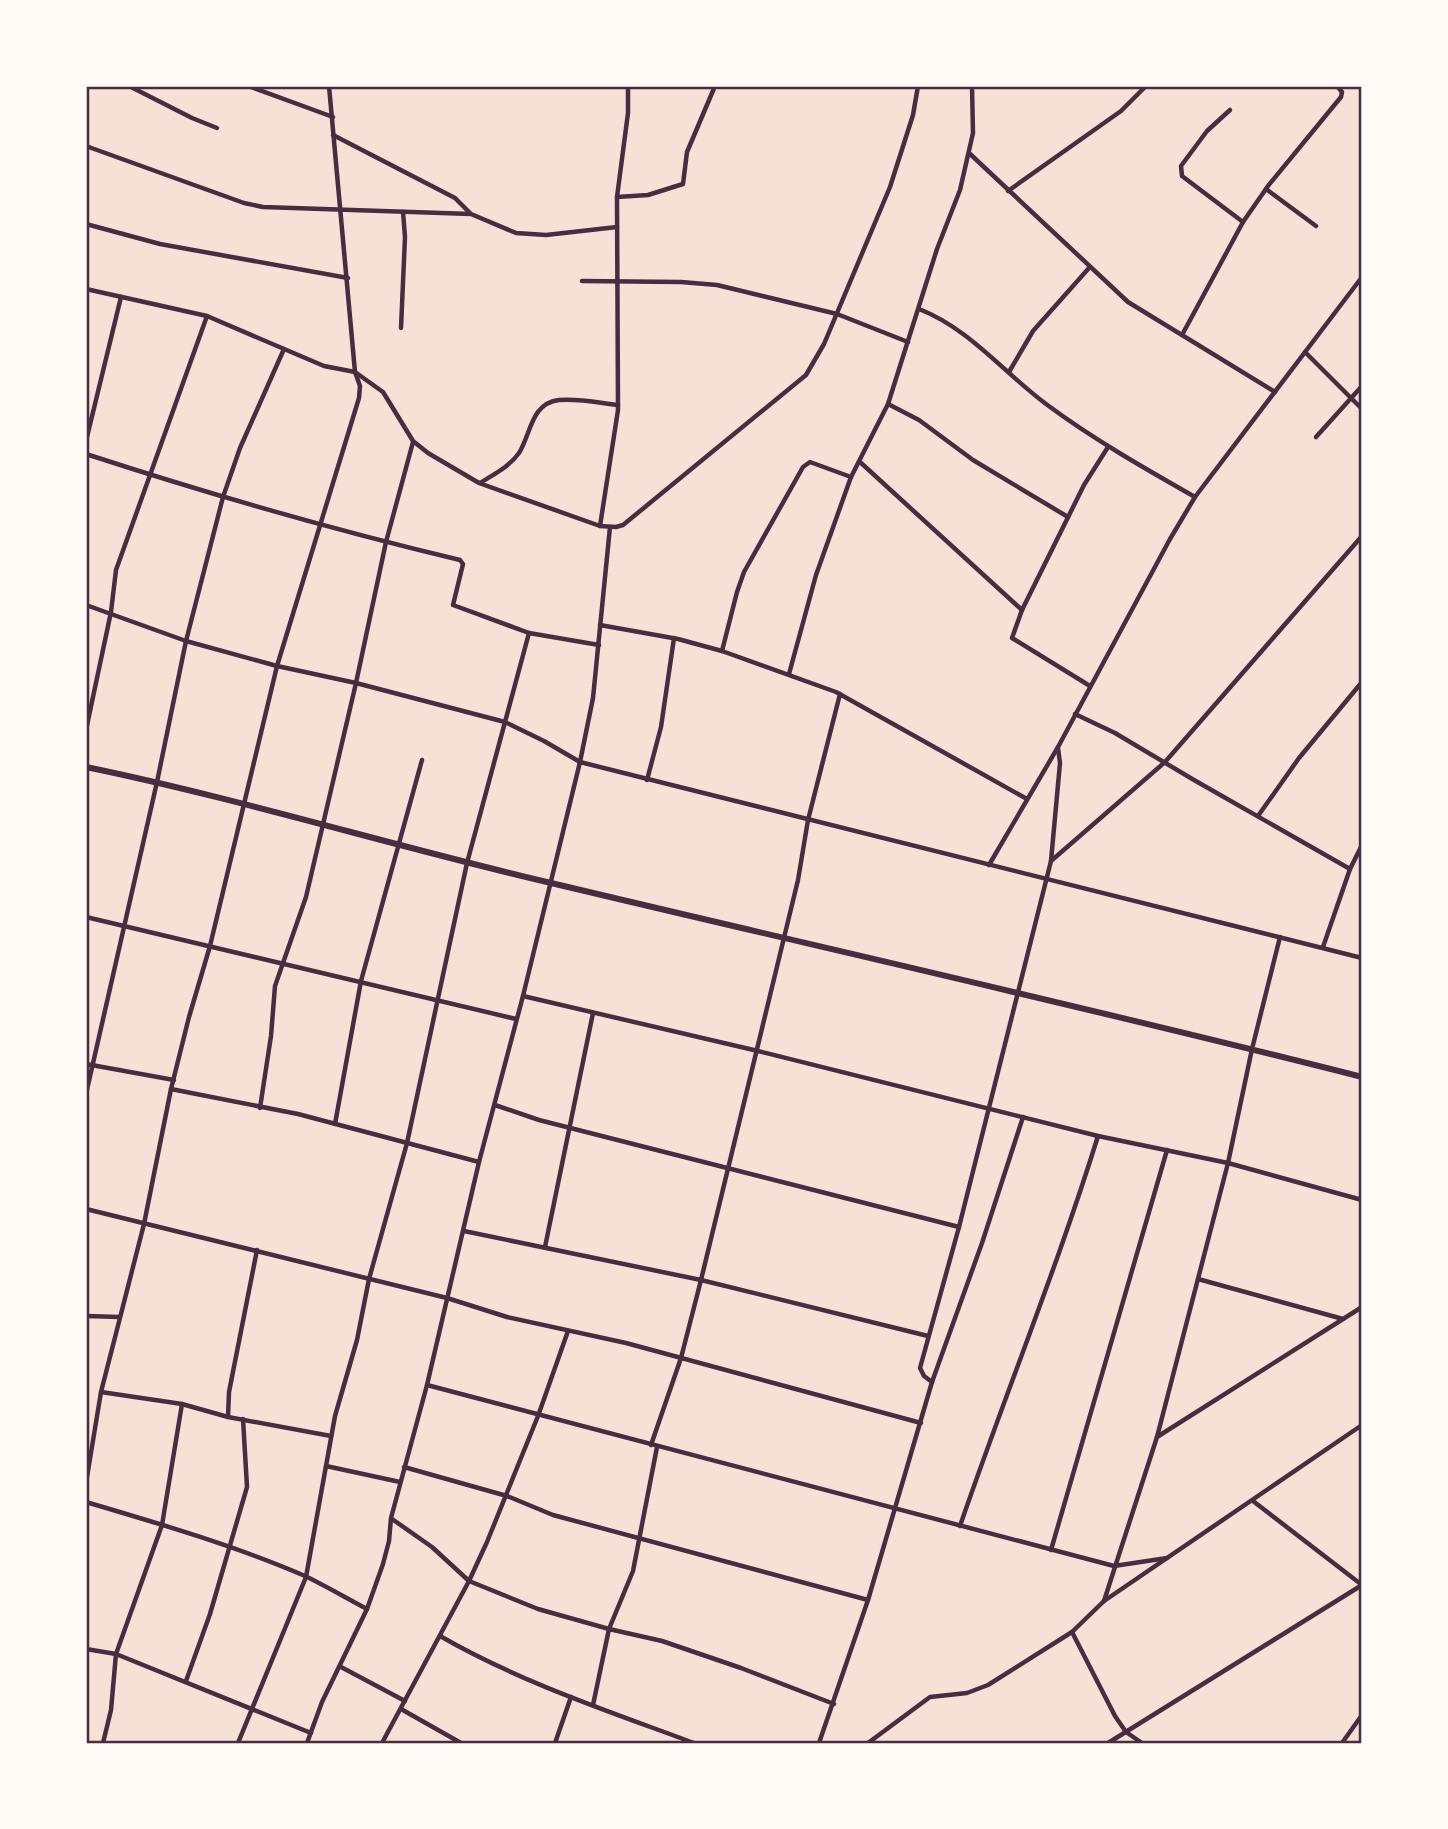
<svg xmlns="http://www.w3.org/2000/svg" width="1448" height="1829" font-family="'Roboto Condensed',sans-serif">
<rect width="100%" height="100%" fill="#f7e1d7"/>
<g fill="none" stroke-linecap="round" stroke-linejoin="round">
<g stroke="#4a2c40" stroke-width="4.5">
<path d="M129,86L192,118L217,128"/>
<path d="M248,86L333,117"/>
<path d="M1230,110L1207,131L1181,166L1182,176L1243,222"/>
<path d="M333,135L455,198L470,213"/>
<path d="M86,146L244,203L263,207L471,214L516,233L546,235L617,227"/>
<path d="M969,153L1128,302L1275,392"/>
<path d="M1266,189L1316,226"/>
<path d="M1008,191L1121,111L1146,86"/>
<path d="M617,197L648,195L683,184L687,152L715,86"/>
<path d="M86,224L160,244L348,278"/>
<path d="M582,281L681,282L717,285L837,314L908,342"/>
<path d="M86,289L207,316L324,366L355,372L383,392L413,441L428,453L479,483L600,526L616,527L623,525L806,375L824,344L890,187L913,115L918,86"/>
<path d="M919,309C970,329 1003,372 1046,404C1093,439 1144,468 1195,497"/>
<path d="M401,328L405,237L403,212"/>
<path d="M1182,335L1243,222L1268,186L1341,97L1342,92L1337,86"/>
<path d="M1305,352L1362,409"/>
<path d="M1009,372L1033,331L1089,268"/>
<path d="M888,404L919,420L973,460L1068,517"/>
<path d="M1316,437L1362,386"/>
<path d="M86,441L121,297"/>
<path d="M86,454C209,494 334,530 460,560L463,564L453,605L529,633L599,645"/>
<path d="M860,462L1022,610"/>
<path d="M480,483C494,474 509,467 519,453C531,434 531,403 559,400C578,398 600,403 618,405"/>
<path d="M600,526L618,410L617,197L628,113V86"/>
<path d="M86,605L186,641L277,666L356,683L505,722L544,741L580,762L1362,958"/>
<path d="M600,625L678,639L722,651L836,692L1027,799"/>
<path d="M722,651L737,592L744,572L803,467L810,462L851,477"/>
<path d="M789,674L816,575L851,477L888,404L937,249L960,190L973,133L972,86"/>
<path d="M1090,686L1012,638L1022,610L1084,485L1108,447"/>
<path d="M1075,714L1115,733L1194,780L1350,869"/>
<path d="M86,730L111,612L116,570L207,316"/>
<path d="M647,780L661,727L674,638"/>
<path d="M1258,816L1299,758L1362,682"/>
<path d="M1051,861L1165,762L1362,536"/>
<path d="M989,865L1058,747L1170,539L1195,497L1362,277"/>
<path d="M86,917L516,1019"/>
<path d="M1323,947L1350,869L1362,845"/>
<path d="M523,996L758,1051L1098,1136L1228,1163L1362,1200"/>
<path d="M86,1064L174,1080"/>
<path d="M171,1089L298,1114L479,1162"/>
<path d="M86,1094L157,782L186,641L223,497L240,448L284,349"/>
<path d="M495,1105L539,1120L959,1227"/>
<path d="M260,1108L271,1036L275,986L306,897L356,683L386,542L413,442"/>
<path d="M335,1124L361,981L422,760"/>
<path d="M86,1209L447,1298L507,1317L626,1343L921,1423"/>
<path d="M464,1231L701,1280L928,1336"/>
<path d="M545,1247L593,1013"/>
<path d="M1198,1279L1343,1319"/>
<path d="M86,1316L119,1317"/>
<path d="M932,1382L924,1376L920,1368L959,1227L1051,861L1060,763L1058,748"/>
<path d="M427,1385L1114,1566L1167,1558"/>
<path d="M101,1392L182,1404L228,1417L331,1436"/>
<path d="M228,1417L229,1392L257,1250"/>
<path d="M1157,1437L1362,1307"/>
<path d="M651,1445L681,1358L701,1280L798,880L808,820L840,694"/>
<path d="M326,1466L400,1482"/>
<path d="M404,1467L507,1496L553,1515L868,1600"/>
<path d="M86,1483L101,1392L144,1224L171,1089L189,1017L210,946L277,666L359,398L360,386L355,372L329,86"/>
<path d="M1253,1501L1362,1585"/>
<path d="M86,1502C157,1523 236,1546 305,1576C326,1586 346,1598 367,1609"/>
<path d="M392,1519L432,1547L469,1581L538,1609L609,1629L662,1641L741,1668L834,1704"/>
<path d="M960,1526C1005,1395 1057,1268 1098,1136"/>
<path d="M1051,1550L1167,1150"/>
<path d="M1104,1601L1157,1437L1228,1163L1252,1049L1280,937"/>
<path d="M1072,1632L1115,1716L1126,1732L1142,1743"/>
<path d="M440,1636C520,1682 608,1711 694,1743"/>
<path d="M86,1649L116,1654L311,1733"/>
<path d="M341,1667L405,1701"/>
<path d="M186,1681L210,1614L247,1487L243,1419"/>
<path d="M593,1705L609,1629L633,1571L657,1447"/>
<path d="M401,1709L461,1743"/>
<path d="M103,1743L111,1710L116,1654L162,1525L182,1404"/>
<path d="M238,1743L306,1577L335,1416L357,1340L369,1279L407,1143L467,863L529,633"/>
<path d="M307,1743L322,1702L367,1609L383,1564L389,1541L391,1518L427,1385L479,1162L523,996L580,762L593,698L610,527"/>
<path d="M382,1743L469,1581L487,1542L538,1416L568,1331"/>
<path d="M555,1743L571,1697"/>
<path d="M819,1743L868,1600L932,1382L982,1243L1023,1117"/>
<path d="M868,1743L930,1697L967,1693L988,1685L1072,1632L1104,1601L1362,1425"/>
<path d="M1108,1743L1362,1585"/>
<path d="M1342,1743L1362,1715"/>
</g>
<path stroke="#4a2c40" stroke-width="6" d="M86,767C241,799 393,846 547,882C819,947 1091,1008 1362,1077"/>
</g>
<rect width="1448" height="1829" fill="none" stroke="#fffaf5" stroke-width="175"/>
<rect x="88" y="88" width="1272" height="1654" fill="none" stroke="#4a2c40" stroke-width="2.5"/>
</svg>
